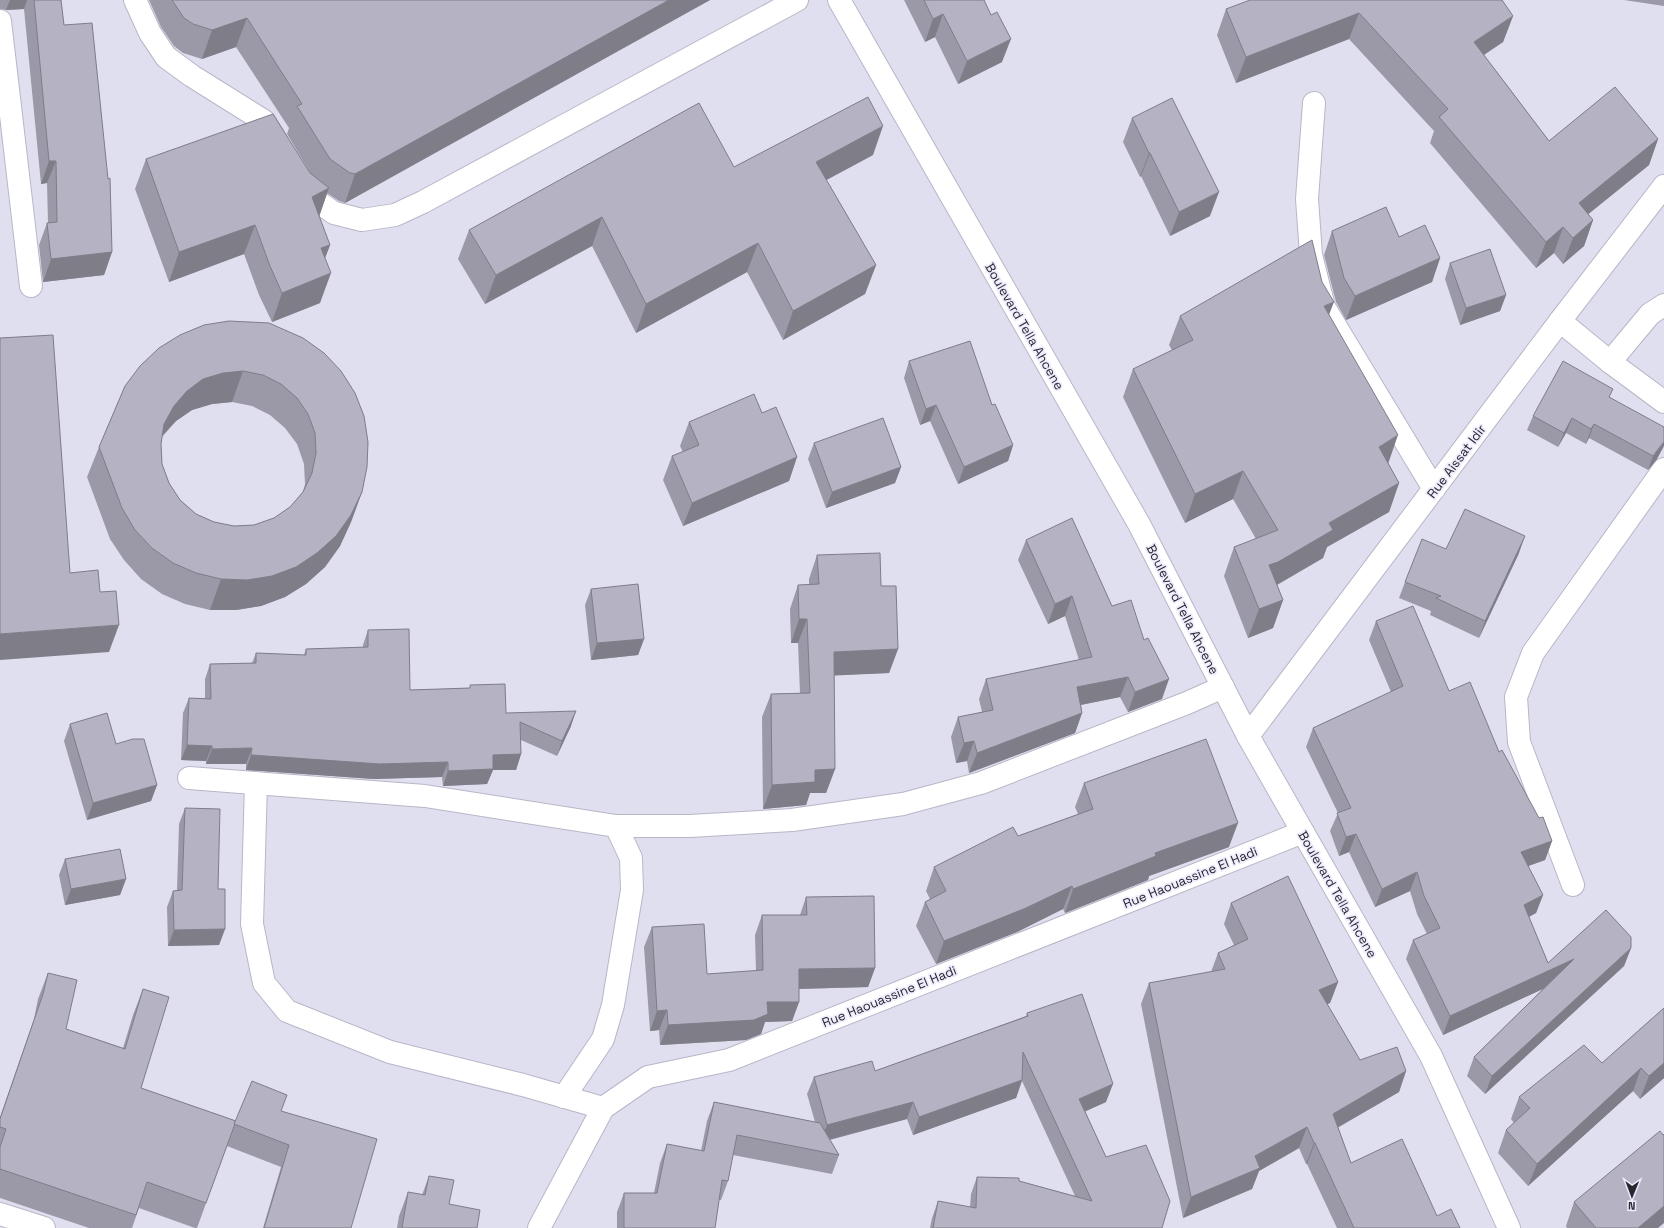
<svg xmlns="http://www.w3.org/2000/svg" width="1664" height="1228" font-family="'Space Grotesk',sans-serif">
<rect width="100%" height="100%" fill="#e0dff0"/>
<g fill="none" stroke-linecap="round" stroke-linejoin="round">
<g stroke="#b8b6c7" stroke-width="24">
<g id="street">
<path d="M135,0L150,33L166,57L192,76L264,121L277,142"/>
<path d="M0,21L31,286"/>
<path d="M1314,103L1307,199L1311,255L1324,307L1434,489"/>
<path d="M303,183L310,196L334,213L362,220L395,215L423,202L797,0"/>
<path d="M1560,321L1610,362L1664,402"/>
<path d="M1610,362L1650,314L1664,305"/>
<path d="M1248,736L1560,321L1664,186"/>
<path d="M189,778L425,796L616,826H690L792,820L903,804L981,783L1187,703L1223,687"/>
<path d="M256,783L252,924L264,983L287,1011L390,1052L523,1085L603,1108"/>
<path d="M1573,885L1519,742L1516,697L1533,653L1664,469"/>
<path d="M564,1097L603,1039L613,1005L632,890L631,858L616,826"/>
<path d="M0,1214L44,1228"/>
<path d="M539,1228L603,1108L648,1077L729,1060L1303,832"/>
</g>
</g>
<g stroke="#b8b6c7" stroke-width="24">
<path id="primary" d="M839,0L1139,524L1248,736L1431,1056L1509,1228"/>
</g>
<use href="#street" stroke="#fff" stroke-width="22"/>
<use href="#primary" stroke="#fff" stroke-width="22"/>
</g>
<g fill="#9b99a8" fill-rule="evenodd">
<path d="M0,0H61L64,25L112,252L104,275L43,282L39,245L47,223H48L47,183L41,184L24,9L6,10L0,9Z"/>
<path d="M149,0H710L345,203L339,201L327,193L319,216L330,245L325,258L320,303L272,322L259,295L244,254L169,282L135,189L146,159L310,173L311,174L287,134L289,128L236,47L202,59L183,53L174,46L161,27Z"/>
<path d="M904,0H984L1002,62L958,84L935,37L925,42Z"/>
<path d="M1624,0H1664V6Z"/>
<path d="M1226,9L1513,16L1503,42L1484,55L1549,141L1658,139L1649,165L1588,214L1593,220L1584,246L1563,264L1554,253L1536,268L1430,143L1434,131L1349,39L1236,83L1217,35Z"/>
<path d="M1132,118L1210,216L1170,236L1141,176L1140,177L1123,142Z"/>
<path d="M873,155L826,180L876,265L865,294L783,340L747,272L636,333L592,246L485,304L458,259L469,230L734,167Z"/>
<path d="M1332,231L1399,237L1440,258L1432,282L1346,320L1336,302L1324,255Z"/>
<path d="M1450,263L1506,295L1500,311L1460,325L1445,279Z"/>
<path d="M1329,315L1388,463L1399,483L1389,512L1327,547L1323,558L1277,585L1283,600L1273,628L1248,638L1224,576L1234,547L1256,539L1233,499L1185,523L1123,397L1133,369L1172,350L1169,345L1180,316Z"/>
<path d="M324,353L362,492L351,522L340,546L325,567L306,584L285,597L261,606L236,610H210L185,604L162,594L141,579L124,560L110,539L87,477L99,447L125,386ZM232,402L252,406L270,415L285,428L297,444L304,464L305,484L303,492L290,507L274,518L254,525L234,526L214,522L196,514L180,500L169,483L162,464L161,444L162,437L176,421L192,410L212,404Z"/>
<path d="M909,361L992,405L1013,445L1008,461L958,484L930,421L920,425L904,378Z"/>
<path d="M1610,397L1657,459L1648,470L1589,438L1586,444L1566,433L1558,447L1527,430L1533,416Z"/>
<path d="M762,413L797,457L789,481L683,526L663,480L672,456L683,452L680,446L689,422Z"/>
<path d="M814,443L901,467L895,483L826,508L808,459Z"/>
<path d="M1026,540L1112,606L1162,699L1128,712L1120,697L1081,705L1082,713L1075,733L969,773L967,761L956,763L951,737L958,717L982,712L979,699L986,679L1079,660L1065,616L1048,624L1018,560Z"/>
<path d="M1446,549L1519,553L1479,638L1430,615L1431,611L1399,598L1405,582Z"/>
<path d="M817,555L881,586L898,649L889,673L834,675L835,769L826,793H810L806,805L763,809L762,717L771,694L800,693L798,643H791L790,609L798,585H809V579Z"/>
<path d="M591,589L644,639L638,655L591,660L585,605Z"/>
<path d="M1376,621L1449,691L1499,752L1552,841L1545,860L1528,866L1543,895L1536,913L1529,917L1548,963L1631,948L1624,966L1485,1094L1467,1076L1474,1057L1544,988L1443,1035L1406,959L1413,940L1427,934L1417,914L1410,891L1375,907L1349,852L1339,856L1330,831L1338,813L1306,747L1313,728L1391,692L1369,640Z"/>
<path d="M368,630L410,690L470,688V685L506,713L571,726L557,756L521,740V754L516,770H493L487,784L443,786L442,777L374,779L246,770V764H206V761L181,760L183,713L189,698H205V679L210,664L252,663L256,653L304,655L306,649L363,647V645Z"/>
<path d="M70,724L116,744L157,785L151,801L87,820L64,741Z"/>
<path d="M1084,783L1229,847L1149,876L1148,880L1065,913L1063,909L1017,932L936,964L916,926L925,902L930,899L926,891L934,867L1018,836L1078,814L1075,807Z"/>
<path d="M185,808L225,929L219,945L168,946L167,907L173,891H177L179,824Z"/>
<path d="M65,859L126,879L120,895L65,905L59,875Z"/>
<path d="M806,897L875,968L868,987L799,989V1002L792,1021L765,1022L761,1034L746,1040L660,1045L659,1030L650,1031L644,947L652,927L707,974L756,971L755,935L762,915H800Z"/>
<path d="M1231,903L1338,982L1330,1003L1327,1004L1360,1060L1406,1071L1399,1092L1338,1127L1351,1163L1437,1216L1460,1228H1337L1307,1164H1306L1299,1148L1259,1171L1252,1189L1183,1218L1141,1004L1149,983L1211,972L1218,953L1234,945L1224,924Z"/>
<path d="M48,973L66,1029L123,1048L133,1015L143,989L141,1088L236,1121L281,1112L351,1228H263L281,1167L227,1146L197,1228H195L139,1208L132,1228H89L0,1198V1117L34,1019L38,999Z"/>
<path d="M1664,1008V1078L1640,1099L1633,1091L1528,1186L1498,1153L1506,1130L1514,1123L1511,1119L1519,1097L1602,1063Z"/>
<path d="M1027,1013L1106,1102L1085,1111L1106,1157L1162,1228H930L932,1218L938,1201L970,1207L971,1194L977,1177L1019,1181L1075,1196L1022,1081L1016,1098L913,1135L907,1119L830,1140L839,1155L832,1174L733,1155L728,1181L721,1200H719L715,1228H617V1212L624,1193H654L660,1163L667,1144L701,1151L707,1121L714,1102L815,1122L807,1094L814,1077L875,1071L1026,1016Z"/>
<path d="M429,1176L449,1204L477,1228H397L399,1216L408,1192L422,1195Z"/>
<path d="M1574,1202L1658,1228H1567L1566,1226Z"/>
</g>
<g fill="#7e7d88">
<path d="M10,0H27L24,9L6,10Z"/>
<path d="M669,0H710L345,203L355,174Z"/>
<path d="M1359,13L1349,39L1236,83L1246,57Z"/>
<path d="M943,14L935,37L925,42L933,19Z"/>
<path d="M1513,16L1503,42L1464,68L1474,42Z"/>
<path d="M247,18L236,47L202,59L212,30Z"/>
<path d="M1011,39L1002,62L958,84L967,61Z"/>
<path d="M883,126L873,155L806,191L816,162Z"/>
<path d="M1658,139L1649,165L1570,229L1579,203Z"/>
<path d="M1149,153H1150L1141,176L1140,177Z"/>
<path d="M49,161H56L47,183L41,184Z"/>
<path d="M329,188L319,217L312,197Z"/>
<path d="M1219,192L1210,216L1170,236L1179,212Z"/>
<path d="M602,217L592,246L485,304L496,275Z"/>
<path d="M1593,220L1584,246L1563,264L1573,238Z"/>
<path d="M255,225L244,254L169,282L179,252Z"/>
<path d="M1563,227L1554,253L1536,268L1546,242Z"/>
<path d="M758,243L747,272L636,333L646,304Z"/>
<path d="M330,245L319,274L321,248Z"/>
<path d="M112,252L104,275L43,282L51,259Z"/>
<path d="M1440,258L1432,282L1346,320L1355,296Z"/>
<path d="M876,265L865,294L783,340L793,311Z"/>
<path d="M331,273L320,303L272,322L282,293Z"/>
<path d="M1506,295L1500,311L1460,325L1466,308Z"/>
<path d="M1334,302L1323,330L1324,306Z"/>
<path d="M243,371L232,402L212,404L192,410L176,421L162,436L164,424L174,406L187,391L203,379L223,373Z"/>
<path d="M936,405L930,421L920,425L926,409Z"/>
<path d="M1572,418L1566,433L1558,447L1564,433Z"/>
<path d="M1594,424L1589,438L1586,444L1591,429Z"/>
<path d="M1398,435L1388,464L1379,447Z"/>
<path d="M1664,442V446L1657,459L1648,470L1653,456Z"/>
<path d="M1013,445L1008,461L958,484L964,467Z"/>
<path d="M797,457L789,481L683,526L692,503Z"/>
<path d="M901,467L895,483L826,508L832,492Z"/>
<path d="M1243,471L1233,499L1185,523L1195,494Z"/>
<path d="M1399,483L1389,512L1327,547L1323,558L1268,590L1269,565L1329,523Z"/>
<path d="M362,492L351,522L340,546L325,567L306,584L285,597L261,606L236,610H210L221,579Z"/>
<path d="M1525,536L1519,553L1479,638L1485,621Z"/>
<path d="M1072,596L1065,616L1048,624L1055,604Z"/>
<path d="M1283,600L1273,628L1248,638L1259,609Z"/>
<path d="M799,619H807L798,643H791Z"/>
<path d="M119,625L109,652L0,660V634Z"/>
<path d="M644,639L638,655L591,660L597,643Z"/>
<path d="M898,649L889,673L825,676L834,652Z"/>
<path d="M1128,677L1120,697L1070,707L1077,687Z"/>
<path d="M1169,679L1162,699L1128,712L1135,692Z"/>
<path d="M576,711L571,726L557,756L562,741Z"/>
<path d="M1082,713L1075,733L969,773L977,753Z"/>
<path d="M974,741L967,761L956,763L964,743Z"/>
<path d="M187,745L212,746L206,761L181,760Z"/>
<path d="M252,748L246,764H206L212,749Z"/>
<path d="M521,754L516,770H493L487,784L443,786L448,771L493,755Z"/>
<path d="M251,755L448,762L442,777L374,779L246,770Z"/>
<path d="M835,769L826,793H810L806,805L763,809L772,785L815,770Z"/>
<path d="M157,785L151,801L87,820L93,803Z"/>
<path d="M1238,823L1229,847L1149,876L1148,880L1065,913L1073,889L1155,853Z"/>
<path d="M1356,834L1349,852L1339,856L1346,837Z"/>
<path d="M1552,841L1545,860L1514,871L1521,852Z"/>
<path d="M1417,872L1410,891L1375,907L1382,889Z"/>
<path d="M126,879L120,895L65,905L71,889Z"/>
<path d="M1072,886L1063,909L1017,932L936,964L944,941Z"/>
<path d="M1543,895L1536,913L1517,923L1524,905Z"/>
<path d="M225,929L219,945L168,946L174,930Z"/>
<path d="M1631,948L1624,966L1485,1094L1492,1076Z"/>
<path d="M1574,959L1567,978L1443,1035L1450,1016Z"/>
<path d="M875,968L868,987L792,989L799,969Z"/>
<path d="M1338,982L1330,1003L1312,1011L1319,990Z"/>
<path d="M767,1002H799L792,1021L765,1022L761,1034L746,1040L660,1045L668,1025Z"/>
<path d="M667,1010L659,1030L650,1031L657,1011Z"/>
<path d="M1664,1063V1078L1640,1099L1649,1076Z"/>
<path d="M1641,1068L1633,1091L1528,1186L1537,1164Z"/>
<path d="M1406,1071L1399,1092L1325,1135L1333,1114Z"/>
<path d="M1022,1080L1016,1098L913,1135L919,1117Z"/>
<path d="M1113,1084L1106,1102L1073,1117L1079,1099Z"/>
<path d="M913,1102L907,1119L820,1142L827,1125Z"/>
<path d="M1307,1127L1299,1148L1259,1171L1252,1189L1183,1218L1191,1197L1255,1156Z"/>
<path d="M1314,1143H1315L1307,1164H1306Z"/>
<path d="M1664,1206V1223L1658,1228H1638Z"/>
</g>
<g fill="#b4b2c3" stroke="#7e7d88" fill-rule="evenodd">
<path d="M34,0H61L64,25L92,23L108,179L110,178L112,252L51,259L47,223L57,222L56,161H49Z"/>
<path d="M172,0H669L355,174L350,173L330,159L297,106L302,104L247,18L212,30L193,24L184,18Z"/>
<path d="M924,0H984L991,15L997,12L1011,39L967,61L943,14L933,19Z"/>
<path d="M1250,0H1502L1513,16L1474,42L1549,141L1615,87L1658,139L1579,203L1593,220L1573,238L1563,227L1546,242L1439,117L1448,109L1359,13L1246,57L1226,9Z"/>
<path d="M868,97L883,126L816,162L876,265L793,311L758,243L646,304L602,217L496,275L469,230L699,103L734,167Z"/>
<path d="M1172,98L1219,192L1179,212L1150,153H1149L1132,118Z"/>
<path d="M273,114L310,173L329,188L312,197L330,245L321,248L331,273L282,293L270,266L255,225L179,252L146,159Z"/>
<path d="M1386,207L1399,237L1425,225L1440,258L1355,296L1344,278L1332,231Z"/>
<path d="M1312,240L1322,282L1334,302L1324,306L1398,435L1379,447L1399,483L1329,523L1333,530L1278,562L1269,565L1283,600L1259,609L1234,547L1278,530L1243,471L1195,494L1133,369L1193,340L1180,316Z"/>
<path d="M1490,249L1506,295L1466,308L1450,263Z"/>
<path d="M229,321L269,323L303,338L324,353L341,371L355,393L364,416L368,442L367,467L362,492L351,515L336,536L317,553L296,567L272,576L247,580L221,579L196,573L173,563L152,548L135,530L122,508L99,447L125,386L140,366L159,348L180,335L204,325ZM243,371L263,375L281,384L297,398L308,414L315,433L316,453L312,473L303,492L290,507L274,518L254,525L234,526L214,522L196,514L180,500L169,483L162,464L161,444L164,424L174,406L187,391L203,379L223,373Z"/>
<path d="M53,335L70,573L98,570L100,592L116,591L119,625L0,634V338Z"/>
<path d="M970,341L992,405L995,404L1013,445L964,467L936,405L926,409L909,361Z"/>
<path d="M1563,361L1613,389L1609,397L1664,427V442L1662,444L1653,456L1594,424L1591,429L1572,418L1564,433L1533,416Z"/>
<path d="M754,394L762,413L776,407L797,457L692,503L672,456L699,445L689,422Z"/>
<path d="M883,418L901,467L832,492L814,443Z"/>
<path d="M1465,509L1525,536L1485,621L1436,598L1441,596L1405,582L1422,539L1446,549Z"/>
<path d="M1072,518L1112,606L1131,600L1144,640L1148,638L1169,679L1135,692L1128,677L1077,687L1082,713L977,753L974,741L964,743L958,717L993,710L986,679L1092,657L1072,596L1055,604L1026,540Z"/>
<path d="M880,553L881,586H896L898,649L834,652L835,769L815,770V782L772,785L771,694L810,693L807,619H799L798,585L819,584L817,555Z"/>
<path d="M638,584L644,639L597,643L591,589Z"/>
<path d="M1413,606L1449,691L1470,682L1499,752L1502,750L1539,818L1543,817L1552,841L1521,852L1543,895L1524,905L1548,963L1606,910L1631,937V948L1492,1076L1474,1057L1574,959L1450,1016L1413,940L1440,928L1424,896L1417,872L1382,889L1356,834L1346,837L1337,813L1351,808L1313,728L1403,686L1376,621Z"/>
<path d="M409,629L410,690L470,688V685L505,684L506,713L576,711L562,741L520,722L521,754L493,755V769L448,771V762L380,764L251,755L252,748L212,749V746L187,745L189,698L211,699L210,664L256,663V653L306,655V649L368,647V630Z"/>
<path d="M107,713L116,744L133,739H144L157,785L93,803L70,724Z"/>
<path d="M1206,739L1238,823L1155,853L1156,856L1073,889L1072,886L1026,908L944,941L925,902L946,891L934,867L1013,827L1018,836L1093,809L1084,783Z"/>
<path d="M185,808L220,809L218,889H225V929L174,930L173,891L182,890Z"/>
<path d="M120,849L126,879L71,889L65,859Z"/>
<path d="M1288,876L1338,982L1319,990L1360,1060L1397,1047L1406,1071L1333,1114L1351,1163L1402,1139L1437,1216L1451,1209L1460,1228H1354L1315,1143H1314L1307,1127L1255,1156L1260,1168L1191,1197L1149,983L1225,969L1218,953L1248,939L1231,903Z"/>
<path d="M874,896L875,968L799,969V1002H767L768,1014L754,1020L668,1025L667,1010L657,1011L652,927L704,924L707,974L763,970L762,915H807L806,897Z"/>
<path d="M48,973L77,980L66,1029L125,1049L143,989L169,997L141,1088L236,1121L206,1203L147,1182L136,1215L0,1169V1147L6,1129L0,1127V1119L43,994Z"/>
<path d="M1082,994L1113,1084L1079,1099L1106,1157L1146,1145L1170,1201L1162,1228H933L938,1201L976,1208L977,1177L1019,1178V1181L1092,1201L1023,1052L1022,1080L919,1117L913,1102L827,1125L814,1077L872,1061L875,1071L1028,1016L1027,1013Z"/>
<path d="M1664,1008V1063L1649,1076L1641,1068L1537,1164L1506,1130L1530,1108L1519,1097L1584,1045L1602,1063Z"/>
<path d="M252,1081L287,1095L281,1111L377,1139L351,1228H264L289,1145L234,1124Z"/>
<path d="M714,1102L820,1123L839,1155L737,1135L728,1181L722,1180L715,1228H624V1193H657L667,1144L704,1151Z"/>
<path d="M1660,1131L1663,1135L1664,1134V1206L1638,1228H1596L1574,1202Z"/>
<path d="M429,1176L454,1180L449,1204L480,1210L477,1228H402L408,1192L425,1195Z"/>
</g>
<g text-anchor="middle" stroke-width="3.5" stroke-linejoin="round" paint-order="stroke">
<g font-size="13" fill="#29282f" stroke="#eeecfd">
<text transform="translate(1025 326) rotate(60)" y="5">Boulevard Tella Ahcene</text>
<text transform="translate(1456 461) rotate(-53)" y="5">Rue Aissat Idir</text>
<text transform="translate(1183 609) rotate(63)" y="5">Boulevard Tella Ahcene</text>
<text transform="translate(1190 877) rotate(-22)" y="5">Rue Haouassine El Hadi</text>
<text transform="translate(1338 894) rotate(60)" y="5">Boulevard Tella Ahcene</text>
<text transform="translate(889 996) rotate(-22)" y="5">Rue Haouassine El Hadi</text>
</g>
</g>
<g transform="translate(1632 1196) rotate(181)" stroke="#eeecfd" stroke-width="3" paint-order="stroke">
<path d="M0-3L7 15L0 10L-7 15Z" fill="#29282f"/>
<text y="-6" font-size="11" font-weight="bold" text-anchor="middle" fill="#29282f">N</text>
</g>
</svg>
